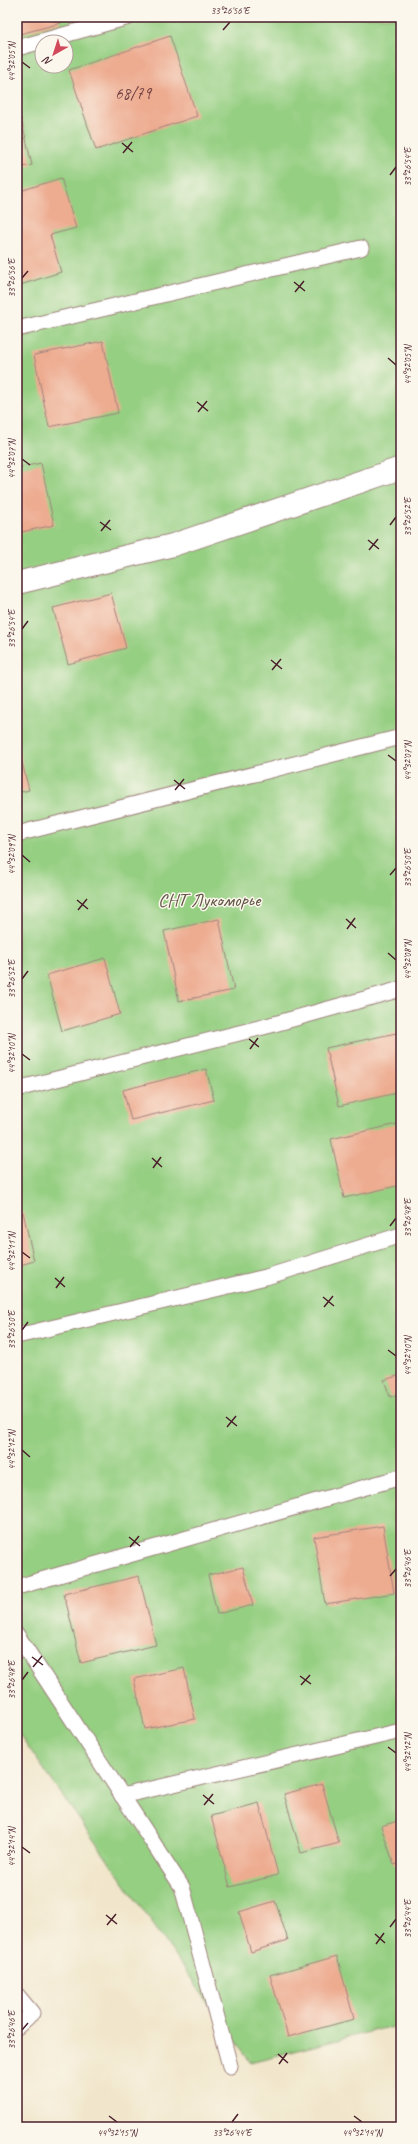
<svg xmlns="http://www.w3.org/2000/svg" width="418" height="2144" font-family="Caveat,sans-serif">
<rect width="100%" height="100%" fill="#fbf7ec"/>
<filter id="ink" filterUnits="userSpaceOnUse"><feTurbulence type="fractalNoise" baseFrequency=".025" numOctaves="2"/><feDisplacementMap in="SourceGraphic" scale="8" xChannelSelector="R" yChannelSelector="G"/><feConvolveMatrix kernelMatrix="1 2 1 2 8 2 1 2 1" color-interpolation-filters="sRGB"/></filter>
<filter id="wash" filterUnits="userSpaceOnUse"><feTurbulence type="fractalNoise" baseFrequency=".012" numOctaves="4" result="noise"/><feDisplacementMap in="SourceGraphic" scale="16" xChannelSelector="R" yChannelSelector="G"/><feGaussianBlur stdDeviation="0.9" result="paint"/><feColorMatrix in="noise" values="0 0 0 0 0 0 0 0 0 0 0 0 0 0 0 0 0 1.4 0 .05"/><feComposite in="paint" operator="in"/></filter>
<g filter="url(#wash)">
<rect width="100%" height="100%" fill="#f1e6cb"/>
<path fill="#95cf82" stroke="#707756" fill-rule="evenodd" d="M67,17H401V2024L250,2062L17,1731V30ZM42,42H66V66H42Z"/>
<g id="blocks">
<g fill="#edab90">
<path d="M17,17H59L61,23L20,34Z"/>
<path d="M170,36L197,116L96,150L69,70Z"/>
<path d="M21,118L32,165L17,168V119Z"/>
<path d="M61,178L76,228L50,235L61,272L17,286V192Z"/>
<path d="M103,341L118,413L49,427L34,355Z"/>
<path d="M41,463L54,525L17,533V468Z"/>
<path d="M111,593L126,648L68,664L53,608Z"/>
<path d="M17,743L29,790L17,793Z"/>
<path d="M219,919L234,990L179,1001L164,931Z"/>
<path d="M105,958L120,1014L62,1031L47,975Z"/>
<path d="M401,1032V1092L339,1106L326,1048Z"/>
<path d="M206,1069L214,1100L131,1120L123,1090Z"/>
<path d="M397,1124L401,1143V1185L344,1198L331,1139Z"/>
<path d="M23,1212L34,1261L17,1266V1213Z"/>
<path d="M401,1375V1393L390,1397L384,1380Z"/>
<path d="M383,1526L394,1593L325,1604L314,1537Z"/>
<path d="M243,1567L253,1605L217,1614L208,1575Z"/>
<path d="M139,1576L156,1645L81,1663L64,1594Z"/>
<path d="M184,1668L195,1719L145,1729L134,1679Z"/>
<path d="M322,1784L339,1843L301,1853L284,1794Z"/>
<path d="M259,1803L278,1875L230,1887L211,1816Z"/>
<path d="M401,1820V1863L394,1865L381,1826Z"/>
<path d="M275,1901L288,1940L251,1952L239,1912Z"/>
<path d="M337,1956L354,2019L288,2037L270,1975Z"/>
</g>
</g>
</g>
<g filter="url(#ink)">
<use href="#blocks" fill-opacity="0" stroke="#9e827b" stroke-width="1"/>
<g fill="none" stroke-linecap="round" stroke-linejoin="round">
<g stroke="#9e827b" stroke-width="17">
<g id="service">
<path d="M17,48L129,17"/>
<path d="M17,329L361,248"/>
<path d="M17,834L401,737"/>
<path d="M17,1089L267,1026L401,989"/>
<path d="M17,1336L266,1277L401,1235"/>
<path d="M17,1587L401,1477"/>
<path d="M17,1635L182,1887L230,2066"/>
<path d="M122,1796L401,1731"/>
<path d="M17,1995L32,2013L17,2027"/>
</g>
</g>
<g stroke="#9e827b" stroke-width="24">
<path id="minor" d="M17,583L173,545L401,468"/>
</g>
<use href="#service" stroke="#fff" stroke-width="15"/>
<use href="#minor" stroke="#fff" stroke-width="22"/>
</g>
</g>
<path fill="none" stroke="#4a1f2b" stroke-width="1.5" d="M223,30L230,22M22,62L30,68M122,143L133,152M123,153L132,142M390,175L396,167M22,278L28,271M294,282L305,291M295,292L304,281M388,358L396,365M197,402L208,411M198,412L207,401M22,459L30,465M100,522L111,530M390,525L396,517M101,531L110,520M368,540L379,549M369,550L378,539M22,629L28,621M271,660L282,669M272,670L281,659M388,755L396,761M174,780L185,789M175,790L184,779M22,855L30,862M390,875L396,868M77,900L88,909M78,910L87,899M346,919L356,928M347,929L355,918M388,953L396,960M22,979L28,971M249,1039L259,1047M250,1049L258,1038M22,1054L30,1060M152,1158L162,1167M153,1168L161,1157M390,1226L396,1218M22,1252L30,1258M55,1278L65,1287M56,1288L64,1277M323,1297L334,1306M324,1307L333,1296M22,1330L28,1322M388,1350L396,1356M226,1417L237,1426M227,1427L236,1416M22,1450L30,1457M129,1537L140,1546M130,1547L139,1536M390,1576L396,1569M32,1657L43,1665M33,1667L42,1656M300,1676L311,1684M22,1680L28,1672M301,1685L310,1675M388,1747L396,1753M203,1795L214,1804M204,1805L213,1794M22,1847L30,1853M106,1915L117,1924M107,1925L116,1914M390,1927L396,1919M375,1934L385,1943M376,1944L384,1933M22,2030L28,2023M278,2054L288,2063M279,2064L287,2053M109,2116L117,2122M354,2116L362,2122M232,2122L238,2114"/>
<g text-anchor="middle" stroke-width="3" stroke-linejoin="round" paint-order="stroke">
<g font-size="17" fill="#734244">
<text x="133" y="99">68/79</text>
</g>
<g font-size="19" fill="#605445" stroke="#fbf7ec">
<text x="209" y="906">СНТ Лукоморье</text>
</g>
</g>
<rect width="418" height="2144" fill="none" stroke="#fbf7ec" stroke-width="44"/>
<g transform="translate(54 54) rotate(219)"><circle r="19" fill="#fbf7ec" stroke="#b4a19f"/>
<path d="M0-3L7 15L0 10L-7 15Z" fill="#d1495b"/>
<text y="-6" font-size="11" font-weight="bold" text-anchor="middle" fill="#4a1f2b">N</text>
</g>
<rect x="22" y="22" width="374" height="2100" fill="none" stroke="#4a1f2b" stroke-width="1.5"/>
<g font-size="10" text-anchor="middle" fill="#4a1f2b">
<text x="230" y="14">33°26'56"E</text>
<text transform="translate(11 62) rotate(-90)" y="4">44°32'05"N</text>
<text transform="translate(407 167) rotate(-90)" y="4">33°26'54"E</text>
<text transform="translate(11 278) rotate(-90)" y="4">33°26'56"E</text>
<text transform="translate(407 365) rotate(-90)" y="4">44°32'05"N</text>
<text transform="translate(11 459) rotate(-90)" y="4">44°32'07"N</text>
<text transform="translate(407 517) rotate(-90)" y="4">33°26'52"E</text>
<text transform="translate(11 629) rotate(-90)" y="4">33°26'54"E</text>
<text transform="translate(407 761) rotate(-90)" y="4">44°32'07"N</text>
<text transform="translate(11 855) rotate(-90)" y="4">44°32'09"N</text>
<text transform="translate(407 868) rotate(-90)" y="4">33°26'50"E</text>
<text transform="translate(407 960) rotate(-90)" y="4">44°32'08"N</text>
<text transform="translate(11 979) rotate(-90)" y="4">33°26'52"E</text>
<text transform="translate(11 1054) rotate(-90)" y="4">44°32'10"N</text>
<text transform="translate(407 1218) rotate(-90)" y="4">33°26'48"E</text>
<text transform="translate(11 1252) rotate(-90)" y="4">44°32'11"N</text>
<text transform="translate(11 1330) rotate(-90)" y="4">33°26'50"E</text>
<text transform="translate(407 1356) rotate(-90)" y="4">44°32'10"N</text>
<text transform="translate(11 1450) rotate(-90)" y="4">44°32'12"N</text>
<text transform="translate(407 1569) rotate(-90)" y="4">33°26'46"E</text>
<text transform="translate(11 1680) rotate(-90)" y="4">33°26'48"E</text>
<text transform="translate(407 1753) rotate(-90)" y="4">44°32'12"N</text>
<text transform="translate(11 1847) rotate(-90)" y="4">44°32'14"N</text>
<text transform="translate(407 1919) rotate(-90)" y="4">33°26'44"E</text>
<text transform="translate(11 2030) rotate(-90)" y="4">33°26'46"E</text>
<text x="117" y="2136">44°32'15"N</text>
<text x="232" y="2136">33°26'44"E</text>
<text x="362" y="2136">44°32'14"N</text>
</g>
</svg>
